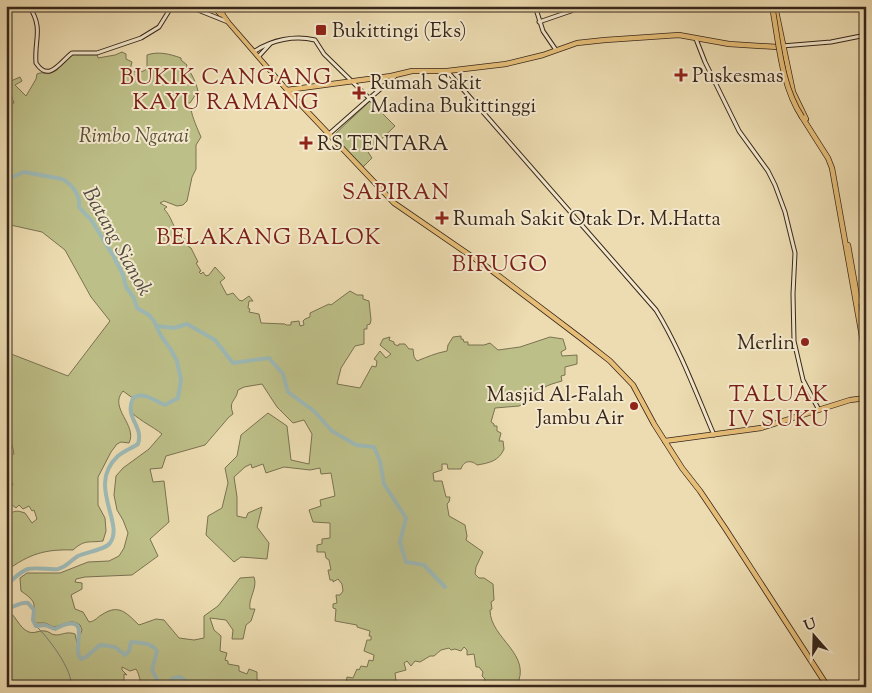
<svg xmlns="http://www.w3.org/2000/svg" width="872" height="693" font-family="'Sorts Mill Goudy',serif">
<rect width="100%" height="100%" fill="#eddcb1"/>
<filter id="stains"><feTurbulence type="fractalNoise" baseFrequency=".004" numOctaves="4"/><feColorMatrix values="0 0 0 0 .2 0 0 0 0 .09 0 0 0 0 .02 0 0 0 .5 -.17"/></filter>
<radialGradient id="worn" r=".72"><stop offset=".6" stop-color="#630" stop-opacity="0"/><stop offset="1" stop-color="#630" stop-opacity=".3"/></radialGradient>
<g fill="#bdbf88" stroke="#7a7252">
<path d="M122,52L126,54V59L132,62L130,70C136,73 141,73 147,69V55C158,51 170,54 181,58V60L187,65L186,67C192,73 196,83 198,91L190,103H187V109H191C192,117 198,130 201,137L196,145V169L192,177L187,201L183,205L177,206L164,201L160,203L167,207L164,209C171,216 172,224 177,231C182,238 186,237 189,247L191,248L198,262L196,263L201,271L199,272L201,274L203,272L206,276L209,275L215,267L225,278L220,282L227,295L233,293L239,300L242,301L249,296L253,301H249L248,308L250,309L249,312L259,314L261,323L285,324L286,325H291V322L299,321L300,326L304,325L303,321L305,319L310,317V313L329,304L331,305L350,291L357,295H363V299L369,301L371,320L370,324L367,325V329H364V344L355,346L341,368L337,384L360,388L372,366L376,367L377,361L374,359L380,351L386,358L391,354L380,345L383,339L390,337L389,340L394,342V344L398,346L399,344H405L409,349H413L414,357L417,361C427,357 436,353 447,351L448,345L453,337L461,336V339H463L464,342H468V345H484L490,343L498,350L520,347L550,337L563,339L566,349L561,352L562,356L577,355V364L565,367V375L561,376L562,381C547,385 539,388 531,400L519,406L495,408L491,422L494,424V426H497V431L501,433L499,441H503L504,449C499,461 489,463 477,465C473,461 464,459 461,469H448L447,464H442V470L433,473L434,481H442L446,497H450L449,502L447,504L449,516L465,525L467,536L466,540L483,552L476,567L475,574L479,578H484L493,584L494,600L491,602L492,609L490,610C490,639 534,654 516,687H473L478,684L484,683L485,679L482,676L483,672L479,667H476L474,654L467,655V650L464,647L461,651L455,649L451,650L449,648L441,650L434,656H430L420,662L415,661L411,666L407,661L404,663L406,670L395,673L396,681L400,687H353L346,684L347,677L353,678L357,669L359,670L361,666L367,667L369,660L373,661L374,655L364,651L367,640H371V636H369L370,631L357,627V625L335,621L336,609L333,608V604L337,603L336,595H340L343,591L342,584L338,579L333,582V580H330L328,570H331L329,560L326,558L325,552H317V545L322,544V539L330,538V523L313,522L309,510L321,506L320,500L335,496L331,473L321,474L320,468L310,470L284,467L266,473L263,464L252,468L251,464L245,467L234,477L237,497V516L246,518L248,513L262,507L257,527L269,543L267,559L241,557L234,562L206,535L208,516L222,508L228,483L225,468L237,456L241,435L268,413L287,426L291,460L309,464L312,434L304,420L293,423L277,407L262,384L244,387L238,390C236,402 228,400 233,414L229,417L205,445L166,456L162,468L150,469L153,482L164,481L169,522L150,539L158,556L132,575L85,577L76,579L75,582L82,583V589L71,595L75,609L83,612L89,622C96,621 97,617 103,614C120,603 128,615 139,625L156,619L164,620L179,638L194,640L204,638V616L218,606L240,578L254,577C258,588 248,598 250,609H255L251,621L246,625L243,639H232L233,630L226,620L210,618L214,630L221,636L220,651L227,653L225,660L228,661V664L239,666V671L247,674L249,669L257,672V680L264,682V686L144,687C139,682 140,675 136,669L130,671L122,667V670L127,675L124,674V687H31L27,684L23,687H6V647L10,638L9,633L6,631L9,623L7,622L6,623V611C16,613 18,628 29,632C35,634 39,630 45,631C49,631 51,635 56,635C62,635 67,631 75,634L77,643L82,630L80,625C71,618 64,625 54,627L45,623H35C29,605 43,606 21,591L20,578L27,573H60L88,562L109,561L119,556L124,548L128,533L123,520L117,510L114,495L116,476L123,468L149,449L162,434C152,426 142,422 132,413L131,403L134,399L123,391C108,408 138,425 129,443L121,442L117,444L111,452L98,477V505L105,518L106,531L103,541C89,543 85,539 73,550C45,549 29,554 6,571V518C13,510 16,510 25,513L32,523L37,519L34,510L32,511L29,506L23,509L19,505L16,508L11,504L6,509V496L11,493L8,488L13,485L6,469V456L14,454L12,444L7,445L6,440V367L9,366V364H6V352L68,376L110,321L91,297L65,250L42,232L6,224V95L9,104L14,103L8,87L12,85L11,81L20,77L22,81L15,85L26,96L36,79L37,74C43,71 47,75 53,72C61,69 64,59 71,54L97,53L98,58L115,55Z"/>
<path d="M370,101L395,126L368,152L372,158L363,167L333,136Z"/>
</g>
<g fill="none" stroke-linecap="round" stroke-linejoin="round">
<path stroke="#747e78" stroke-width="1" d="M36,626C48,637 74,671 71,687"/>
<g stroke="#9db9b6" stroke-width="4">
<path d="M6,180L24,172L62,179C72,184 81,196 79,207L92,221L114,257L123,275L126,287L134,298L137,308L149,315L154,321L160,334L171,350L177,361L181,380L178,398L165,405C155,401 143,391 133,398C124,419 144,425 138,444C132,448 124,451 118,456C86,485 125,523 110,543C105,550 86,552 78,556C71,560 67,567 58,569C49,570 37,567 28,569C19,572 13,580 6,585"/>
<path d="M157,326L174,328L187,324L215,340L233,363L269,358L283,374L288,392L314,411L332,431L356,445L374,447L380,461L384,484L406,518L400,542L406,562L424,565L445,587"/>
<path d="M6,608C15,608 20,601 28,603L34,610L33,620L36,626L45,625L55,629C59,627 62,625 67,624C90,619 71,649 81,659L86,657L100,645L115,647L125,655L129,651L131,642C140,643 151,642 157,651L152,670L158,681L165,684L174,678L180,677L194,687"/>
</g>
<g stroke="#37261b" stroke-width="5">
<g id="secondary">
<path d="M29,6C44,29 34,39 36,63C49,83 60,62 72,53H97L141,38L159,27L172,6"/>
<path d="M188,6L228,22"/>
<path d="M535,6L543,31L556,50"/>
<path d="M539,22L571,11L578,6"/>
<path d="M696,39L705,62L739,131L768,171L775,185L785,212L795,253L793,294L794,341L803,380L819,410"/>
<path d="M782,46L831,42L866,35"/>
<path d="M255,51C272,40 294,35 315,40L324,54L371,100"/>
<path d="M259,56L270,44"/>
<path d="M447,71L656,310C680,349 696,393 714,435"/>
<path d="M328,135L395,76"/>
</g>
</g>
<g stroke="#37261b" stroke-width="5.5">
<g id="primary">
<path d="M213,6L220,14L223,15"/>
<path d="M217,6L228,22L287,90"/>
</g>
</g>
<g stroke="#37261b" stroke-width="6">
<g id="highway">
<path d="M775,6L793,92L806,119"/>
<path d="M287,90L394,203L487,267L582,339L610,361L633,385L654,424L682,468L700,491L725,528L828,687"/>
<path d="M287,90L391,76L412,71H447L506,64L543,55L577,43L605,40L679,35L729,44L778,47"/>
<path d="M802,117L828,158L832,168L866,359"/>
<path d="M848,245L858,302"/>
<path d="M665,441L761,428L850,400L866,398"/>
</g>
</g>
<use href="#secondary" stroke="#f3e8cc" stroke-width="3"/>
<use href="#primary" stroke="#e6be78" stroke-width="4"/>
<use href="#highway" stroke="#e6be78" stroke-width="4.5"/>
<g stroke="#37261b" stroke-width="6" stroke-linecap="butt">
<path id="highway-bridge" d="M772,6C779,43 781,85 802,117"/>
</g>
<use href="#highway-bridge" stroke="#e6be78" stroke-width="4.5"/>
</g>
<g fill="#8f2418" stroke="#f3e8cc" stroke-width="2">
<rect x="315" y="24" width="12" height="12" rx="2.5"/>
<path d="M678.5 67.5h5v5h5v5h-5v5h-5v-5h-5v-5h5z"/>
<path d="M356.5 85.5h5v5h5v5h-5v5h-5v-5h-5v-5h5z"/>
<path d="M303.5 135.5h5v5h5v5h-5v5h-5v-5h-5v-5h5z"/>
<path d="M439.5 210.5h5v5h5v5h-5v5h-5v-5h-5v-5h5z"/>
<circle cx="805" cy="342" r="5"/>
<circle cx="634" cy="406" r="5"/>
</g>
<g text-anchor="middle" stroke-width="4" stroke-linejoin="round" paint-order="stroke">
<g font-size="20" fill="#37261b" stroke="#f3e8cc" text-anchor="start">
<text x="332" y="37">Bukittingi (Eks)</text>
<text x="692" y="82">Puskesmas</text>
<text x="370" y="89">Rumah Sakit<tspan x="370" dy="23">Madina Bukittinggi</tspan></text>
<text x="317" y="150">RS TENTARA</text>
<text x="453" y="225">Rumah Sakit Otak Dr. M.Hatta</text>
<text x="795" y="349" text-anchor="end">Merlin</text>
<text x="624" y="401" text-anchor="end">Masjid Al-Falah<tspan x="624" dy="23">Jambu Air</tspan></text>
</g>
<g font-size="20" font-style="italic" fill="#584c36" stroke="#f3e8cc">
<text x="134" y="142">Rimbo Ngarai</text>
</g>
<g font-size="21" font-style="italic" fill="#504b42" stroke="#f3e8cc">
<text transform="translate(118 241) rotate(61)" y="7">Batang Sianok</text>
</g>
<g font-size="22" letter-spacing="1" fill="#7a1f14" stroke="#f3e8cc">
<text x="226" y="84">BUKIK CANGANG<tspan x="226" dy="25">KAYU RAMANG</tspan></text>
<text x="396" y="199">SAPIRAN</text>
<text x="269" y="244">BELAKANG BALOK</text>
<text x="500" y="271">BIRUGO</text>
<text x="779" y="401">TALUAK<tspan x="779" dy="25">IV SUKU</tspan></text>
</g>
</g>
<rect width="872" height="693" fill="none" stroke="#eddcb1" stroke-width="25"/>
<rect x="8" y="8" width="857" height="678" fill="none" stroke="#37261b" stroke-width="2.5"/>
<rect x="12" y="12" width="847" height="668" fill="none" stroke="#37261b"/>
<g transform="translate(814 636) rotate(340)" stroke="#f3e8cc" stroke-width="4" paint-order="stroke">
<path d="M0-4L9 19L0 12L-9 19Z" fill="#37261b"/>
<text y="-8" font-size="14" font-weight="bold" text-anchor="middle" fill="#37261b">U</text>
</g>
<rect width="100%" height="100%" filter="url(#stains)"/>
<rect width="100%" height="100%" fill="url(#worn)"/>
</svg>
